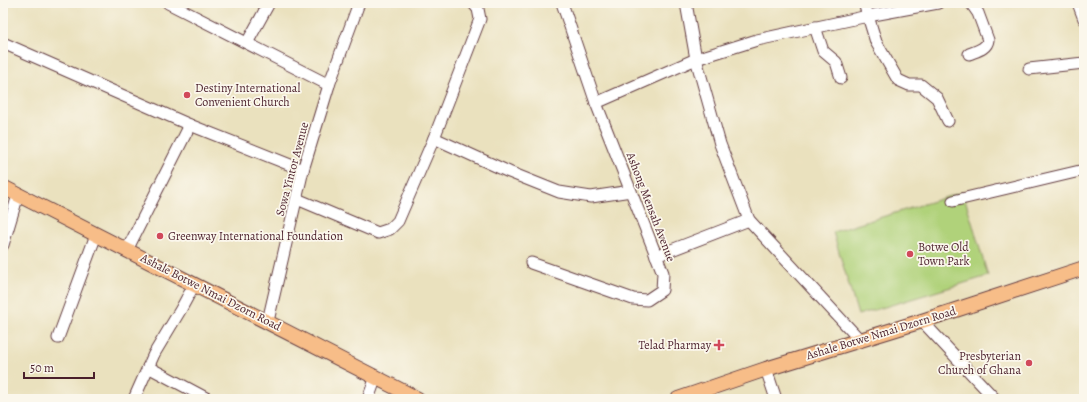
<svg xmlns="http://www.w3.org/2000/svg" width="1087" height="402" font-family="Alegreya,serif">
<rect width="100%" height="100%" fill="#fbf7ec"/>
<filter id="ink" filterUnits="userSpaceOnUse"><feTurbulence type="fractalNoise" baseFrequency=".025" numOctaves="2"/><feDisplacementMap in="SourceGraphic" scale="8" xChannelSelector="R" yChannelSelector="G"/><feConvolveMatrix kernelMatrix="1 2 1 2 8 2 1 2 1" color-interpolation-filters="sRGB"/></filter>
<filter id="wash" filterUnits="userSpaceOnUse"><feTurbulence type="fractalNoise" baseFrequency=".012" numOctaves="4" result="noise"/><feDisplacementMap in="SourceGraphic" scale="16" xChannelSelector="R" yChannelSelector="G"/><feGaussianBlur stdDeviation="0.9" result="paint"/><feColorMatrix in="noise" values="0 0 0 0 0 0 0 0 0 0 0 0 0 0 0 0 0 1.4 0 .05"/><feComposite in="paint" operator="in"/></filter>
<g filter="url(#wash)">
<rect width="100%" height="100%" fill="#eae1be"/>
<path fill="#b0d27a" stroke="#7d7852" d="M963,192L988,276L858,315L833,232Z"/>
</g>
<g filter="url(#ink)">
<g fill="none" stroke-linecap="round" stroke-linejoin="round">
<g stroke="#623c41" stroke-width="13">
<g id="minor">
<path d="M168,3L329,85"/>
<path d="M686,3L696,59L720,144L749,220L860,340"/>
<path d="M864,3L876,42L898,80L909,85H921L937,98L948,121"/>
<path d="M1078,3L1084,19"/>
<path d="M815,27L823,51L836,62L841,78"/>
<path d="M3,43L190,125L303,170"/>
<path d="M247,43L269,3"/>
<path d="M969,54C976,51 987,49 988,40L978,13L971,3"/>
<path d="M1029,69L1084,63"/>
<path d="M596,103L696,59L757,40L868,16L938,3"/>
<path d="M434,138L509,172L559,192L591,197L631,191"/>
<path d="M297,199L378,233L390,229L398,221L434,138L480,19L478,9L473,3"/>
<path d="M953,201L1084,170"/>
<path d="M3,245L18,195"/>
<path d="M127,250L190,125"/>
<path d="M656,256L749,220"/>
<path d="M531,263L633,299L647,300L662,290L663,273L596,103L562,3"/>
<path d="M268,321L303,170L329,85L359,3"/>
<path d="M922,321L995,399"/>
<path d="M58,338L96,235"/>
<path d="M148,367L208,399"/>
<path d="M766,369L776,399"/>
<path d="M134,399L154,354L181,309L194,285"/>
<path d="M368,399L376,377"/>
</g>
</g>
<g stroke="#623c41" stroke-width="16">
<g id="major">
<path d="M3,187L418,399"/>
<path d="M678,399L766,369L922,321L1084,268"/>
</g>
</g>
<use href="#minor" stroke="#fff" stroke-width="11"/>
<use href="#major" stroke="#f7bd88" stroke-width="14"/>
</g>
</g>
<g fill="#d1495b" stroke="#fbf7ec" stroke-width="1.5">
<circle cx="187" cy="95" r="4"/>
<circle cx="160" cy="236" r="4"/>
<circle cx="910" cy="254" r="4"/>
<path d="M717 339h4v4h4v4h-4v4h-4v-4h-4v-4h4z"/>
<circle cx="1029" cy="363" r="4"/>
</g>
<g text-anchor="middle" stroke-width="3.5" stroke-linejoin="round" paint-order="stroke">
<g font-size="12" fill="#4a1f2b" stroke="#fbf7ec" text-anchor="start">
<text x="195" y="92">Destiny International<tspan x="195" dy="14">Convenient Church</tspan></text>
<text x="168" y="240">Greenway International Foundation</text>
<text x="918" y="251">Botwe Old<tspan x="918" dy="14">Town Park</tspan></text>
<text x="711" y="349" text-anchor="end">Telad Pharmay</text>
<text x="1021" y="360" text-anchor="end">Presbyterian<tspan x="1021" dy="14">Church of Ghana</tspan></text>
</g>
<g font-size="12" fill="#4a1f2b" stroke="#fbf7ec">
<text transform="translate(292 169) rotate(-75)" y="4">Sowa Yintor Avenue</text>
<text transform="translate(651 207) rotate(69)" y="4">Ashong Mensah Avenue</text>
<text transform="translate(211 292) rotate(27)" y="4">Ashale Botwe Nmai Dzorn Road</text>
<text transform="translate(881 333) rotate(-17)" y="4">Ashale Botwe Nmai Dzorn Road</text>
</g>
</g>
<rect width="1087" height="402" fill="none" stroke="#fbf7ec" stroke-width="16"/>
<path d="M24 372v6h70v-6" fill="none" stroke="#4a1f2b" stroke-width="2"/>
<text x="30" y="372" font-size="12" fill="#4a1f2b" stroke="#fbf7ec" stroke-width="3" paint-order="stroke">50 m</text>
</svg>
